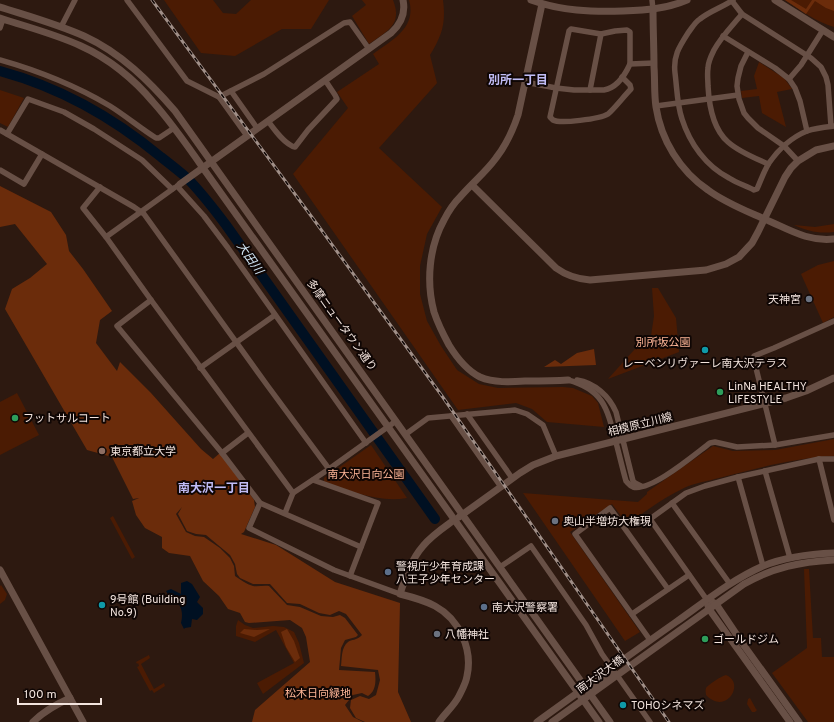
<svg xmlns="http://www.w3.org/2000/svg" width="834" height="722" font-family="Overpass,'Noto Sans JP',sans-serif">
<rect width="100%" height="100%" fill="#2d1910"/>
<g fill="#4b1b03">
<path d="M164,0H213L223,13L236,14L251,0H329L311,29H282L235,56L201,53Z"/>
<path d="M362,0H393C403,25 387,31 369,44L352,16L366,5Z"/>
<path d="M409,0H443C446,24 442,35 430,55L437,83L379,148L442,207L427,234L420,266V294L427,321L441,346L457,370L479,384L498,388L563,387L573,388L592,396L598,403L604,427L547,422L532,409L516,403L458,410L293,174L348,108L337,92L379,64L373,54C392,40 417,28 409,0Z"/>
<path d="M785,0H834V27C816,22 801,10 785,0Z"/>
<path d="M759,62L784,78L792,89L777,92L786,127L762,113L759,96L742,98L741,91L757,89L754,76Z"/>
<path d="M0,90L24,98L8,127L0,123Z"/>
<path d="M834,224V232C818,234 808,231 794,225L815,227Z"/>
<path d="M834,261V317L823,323L801,274L818,265Z"/>
<path d="M652,288H658L676,318L679,352L608,379L634,350L651,336L654,316Z"/>
<path d="M17,393L39,435L0,455V402Z"/>
<path d="M834,439V456C795,458 757,468 719,478C708,481 694,483 684,488C663,498 645,512 627,524L612,504L570,532L640,632L625,641L523,493L638,502L647,494V492L713,446L733,451L775,450Z"/>
<path d="M371,445L407,498C379,503 351,491 324,482V478Z"/>
<path d="M113,516L135,557L132,559L110,518Z"/>
<path d="M804,569H809L813,638H821L822,657H834V722H808L772,673L807,648Z"/>
<path d="M1,585L7,594L5,600L0,604V586Z"/>
<path d="M238,620L245,625L253,628L273,626L284,627L294,632L299,643L304,663L263,694L257,683L294,663L276,630L255,642L236,636V626Z"/>
<path d="M149,655L150,658L141,664L154,689L164,683L165,686L154,693L152,690L150,691L137,667L139,666L138,663L137,664L136,662Z"/>
<path d="M726,675C746,683 726,716 706,695C706,693 705,691 706,688C709,684 721,676 726,675Z"/>
<path d="M750,698L756,709L757,710L755,712H752L747,704L748,699Z"/>
</g>
<g fill="#6b2c0b">
<path d="M785,0H791L806,9L812,0H834V11L826,8L815,1L806,14Z"/>
<path d="M0,186L51,212L66,235L69,251L83,269L112,311L100,320L96,343L117,371L120,362L151,393L201,449L213,459L220,453L254,500L255,507L244,532L241,534L276,545L335,582L400,603L398,692L411,722H365L356,718L350,708L351,700L360,696L369,699L376,695L380,680L378,670L341,666C342,659 341,647 348,642C352,639 356,641 362,635L346,614L339,611L330,615L319,613L300,604L287,603L270,584H253L240,578L237,574L235,564L230,555L206,535L196,534L187,531L178,514L182,507L176,514L186,532L195,536L204,537L220,548L230,558L234,566L235,576C241,580 246,584 253,586C258,587 264,585 269,586L287,605L300,607L321,616L333,617L340,615L345,618L358,635L356,637L345,640L341,648L339,670L375,672C376,681 376,691 368,696L362,693L353,695L345,705L353,717L363,722H252L255,710L310,662L306,637L302,628L290,620L249,623L245,622L240,613L228,609L219,596L203,581L190,556L169,553L162,548V537L145,528L136,515L132,501L139,498L133,499L112,457L87,450L5,309L12,289L30,278L47,264L15,224L0,227Z"/>
<path d="M594,349L596,365L544,367L555,360L561,364L577,353Z"/>
<path d="M244,629L257,630L270,629L254,637L240,633Z"/>
<path d="M287,629L294,641L300,658L295,662L286,647L281,632Z"/>
</g>
<path fill="#001022" d="M187,581L192,584L200,597L197,602L203,608V614L197,620L192,619L191,627L185,628L184,629L181,623C184,613 181,599 168,599L167,597L169,596L166,591L171,589L181,594V583Z"/>
<g fill="none" stroke-linecap="round" stroke-linejoin="round">
<path stroke="#001022" stroke-width="10" d="M0,71C59,87 114,118 161,157C170,164 179,171 187,178C201,192 214,209 226,225L435,519"/>
<g stroke="#685046" stroke-width="5.5">
<path d="M127,0L187,81L219,97L247,136"/>
<path d="M652,0L653,9"/>
<path d="M733,0C723,7 710,11 700,19C695,22 692,28 688,33C679,47 673,56 675,73C677,88 677,105 682,119C690,144 706,166 729,178C737,183 746,186 754,190L757,189C761,180 764,171 769,163C778,150 792,137 807,131C815,128 825,127 834,126"/>
<path d="M732,1L742,14L811,58L821,67L826,77L828,85L831,126"/>
<path d="M742,14C732,26 721,37 714,50C711,56 708,62 708,68C707,74 708,80 708,86C709,105 713,129 728,142C739,152 755,158 768,164"/>
<path d="M61,27L75,0"/>
<path d="M0,28L3,19"/>
<path d="M723,36L775,68L789,79L795,88L800,101L807,131"/>
<path d="M748,52L741,66L738,78L737,86L739,99L744,113L748,118L758,128L784,146L798,161"/>
<path d="M0,60C39,71 76,86 110,106C126,116 140,128 156,138H159L174,128"/>
<path d="M622,77L630,85L631,89C624,96 615,108 608,114C600,119 560,124 553,120C552,119 551,118 550,117L569,31L571,29L601,34L615,31L627,30L630,32V64"/>
<path d="M789,79L801,65L823,30"/>
<path d="M525,82L556,88L574,90H604C616,88 625,75 630,64L654,63"/>
<path d="M590,90L601,34"/>
<path d="M231,91L257,128"/>
<path d="M219,97L264,74L344,23L350,22L369,49"/>
<path d="M656,106L738,95"/>
<path d="M268,121C274,129 285,145 295,147L308,130L337,99L335,95L325,80"/>
<path d="M0,130L134,207L144,214L267,385L329,469"/>
<path d="M7,134L28,99L64,112L94,129L142,160L172,189"/>
<path d="M0,170L24,184L42,154"/>
<path d="M177,186L204,216L228,248L366,443"/>
<path d="M100,187L83,208L106,237L151,300L293,493"/>
<path d="M106,237L174,188"/>
<path d="M151,300L117,326L222,453L260,503L361,547"/>
<path d="M200,368L275,315"/>
<path d="M568,380C602,389 607,407 615,439C619,453 622,467 626,481C628,483 630,486 633,487C651,492 695,454 710,443L715,442L737,447L775,445L834,435"/>
<path d="M577,380C595,383 609,396 616,412L633,481L635,483L641,486"/>
<path d="M467,414L512,478"/>
<path d="M451,416L501,487"/>
<path d="M406,434L428,418L515,410L527,414L543,425L556,456"/>
<path d="M775,445L754,360V356L774,348L834,321"/>
<path d="M222,453L248,433"/>
<path d="M819,459L834,520"/>
<path d="M765,471L790,558"/>
<path d="M738,477L763,566"/>
<path d="M313,480L378,503L350,576"/>
<path d="M260,503L249,528L334,570L400,594"/>
<path d="M672,503L730,584"/>
<path d="M285,513L293,493L329,469L396,421"/>
<path d="M500,567L531,546L586,625L602,654L650,722"/>
<path d="M707,600L650,519L686,493L705,486L738,477L819,459H834"/>
<path d="M632,614L689,575"/>
<path d="M650,640L575,534L610,508L668,589"/>
<path d="M588,690L614,671"/>
</g>
<g stroke="#685046" stroke-width="7">
<path d="M531,0C561,11 592,12 623,11C646,10 666,9 687,0"/>
<path d="M775,0L834,37"/>
<path d="M542,4L518,115C513,130 506,145 496,158C486,172 472,183 461,196C454,203 448,212 444,220C429,247 426,282 434,312C438,324 443,334 449,345C457,358 466,370 480,377C494,383 510,382 525,381C539,381 554,381 568,380"/>
<path d="M653,9C653,29 654,48 654,67C655,80 654,94 656,107C661,140 680,171 708,190C724,202 744,210 762,218C787,228 806,242 834,239"/>
<path d="M180,184L391,33C401,24 406,14 403,0"/>
<path d="M472,185L556,268C567,276 577,279 590,280L706,270L726,264L739,257L752,243L758,232L785,177L791,168L798,161L816,150L834,146"/>
<path d="M0,570L83,722"/>
<path d="M712,602L716,604L745,647L799,722"/>
<path d="M708,606L709,609L790,722"/>
<path d="M33,722C43,712 57,704 70,698"/>
<path d="M439,722C445,713 454,706 459,696C462,690 466,683 467,676C473,649 459,619 435,606C424,600 412,597 400,594C406,576 411,560 423,546C431,536 443,528 454,520"/>
<path d="M537,722C583,689 629,655 676,622C703,603 731,580 763,566C785,557 809,554 834,553"/>
<path d="M552,722L744,584C774,567 800,562 834,560"/>
</g>
<g stroke="#685046" stroke-width="7">
<path d="M0,7C28,16 57,24 84,36C121,53 149,81 175,111L610,722"/>
<path d="M0,18C27,27 55,34 81,46C108,58 134,79 153,102C171,122 187,145 203,168L599,722"/>
<path d="M459,517L520,473L533,465L556,456L786,398L806,391L834,378"/>
</g>
<g stroke="#a08f88" stroke-width="3">
<path id="rail" d="M152,0L317,224L442,396L669,722"/>
</g>
<use href="#rail" stroke="#0f0604" stroke-width="1.5" stroke-dasharray="4.5" stroke-linecap="butt"/>
</g>
<g fill="#6b7280" stroke="#0f0604" stroke-width="1.5">
<circle cx="809" cy="299" r="4"/>
<circle cx="555" cy="521" r="4"/>
<circle cx="437" cy="634" r="4"/>
</g>
<g fill="#0f9aa8" stroke="#0f0604" stroke-width="1.5">
<circle cx="705" cy="350" r="4"/>
<circle cx="102" cy="605" r="4"/>
<circle cx="623" cy="705" r="4"/>
</g>
<g fill="#2e9e5b" stroke="#0f0604" stroke-width="1.5">
<circle cx="720" cy="392" r="4"/>
<circle cx="15" cy="418" r="4"/>
<circle cx="705" cy="639" r="4"/>
</g>
<circle fill="#8d6e63" stroke="#0f0604" stroke-width="1.5" cx="102" cy="451" r="4"/>
<g fill="#5c6f8a" stroke="#0f0604" stroke-width="1.5">
<circle cx="388" cy="572" r="4"/>
<circle cx="484" cy="607" r="4"/>
</g>
<g text-anchor="middle" stroke-width="4" stroke-linejoin="round" paint-order="stroke">
<g font-size="11" fill="#f3e4de" stroke="#0f0604" text-anchor="start">
<text x="801" y="303" text-anchor="end">天神宮</text>
<text x="705" y="367" text-anchor="middle">レーベンリヴァーレ南大沢テラス</text>
<text x="728" y="390">LinNa HEALTHY<tspan x="728" dy="13">LIFESTYLE</tspan></text>
<text x="23" y="422">フットサルコート</text>
<text x="110" y="455">東京都立大学</text>
<text x="563" y="525">奥山半増坊大権現</text>
<text x="396" y="570">警視庁少年育成課<tspan x="396" dy="13">八王子少年センター</tspan></text>
<text x="110" y="603">9号館 (Building<tspan x="110" dy="13">No.9)</tspan></text>
<text x="492" y="611">南大沢警察署</text>
<text x="445" y="638">八幡神社</text>
<text x="713" y="643">ゴールドジム</text>
<text x="631" y="709">TOHOシネマズ</text>
</g>
<g font-size="11" fill="#f3e4de" stroke="#0f0604">
<text transform="translate(342 325) rotate(54)" y="4">多摩ニュータウン通り</text>
<text transform="translate(640 424) rotate(-14)" y="4">相模原立川線</text>
<text transform="translate(600 674) rotate(-36)" y="4">南大沢大橋</text>
</g>
<g font-size="11" fill="#fcb496" stroke="#0f0604">
<text x="663" y="346">別所坂公園</text>
<text x="366" y="478">南大沢日向公園</text>
<text x="318" y="697">松木日向緑地</text>
</g>
<g font-size="12" font-weight="bold" fill="#c0bcf5" stroke="#0f0604">
<text x="518" y="84">別所一丁目</text>
<text x="214" y="492">南大沢一丁目</text>
</g>
<g font-size="12" font-style="italic" fill="#d3e7f7" stroke="#0f0604">
<text transform="translate(250 258) rotate(55)" y="4">大田川</text>
</g>
</g>
<path d="M18 698v6h83v-6" fill="none" stroke="#f3e4de" stroke-width="2"/>
<text x="24" y="698" font-size="12" fill="#f3e4de" stroke="#0f0604" stroke-width="3" paint-order="stroke">100 m</text>
</svg>
